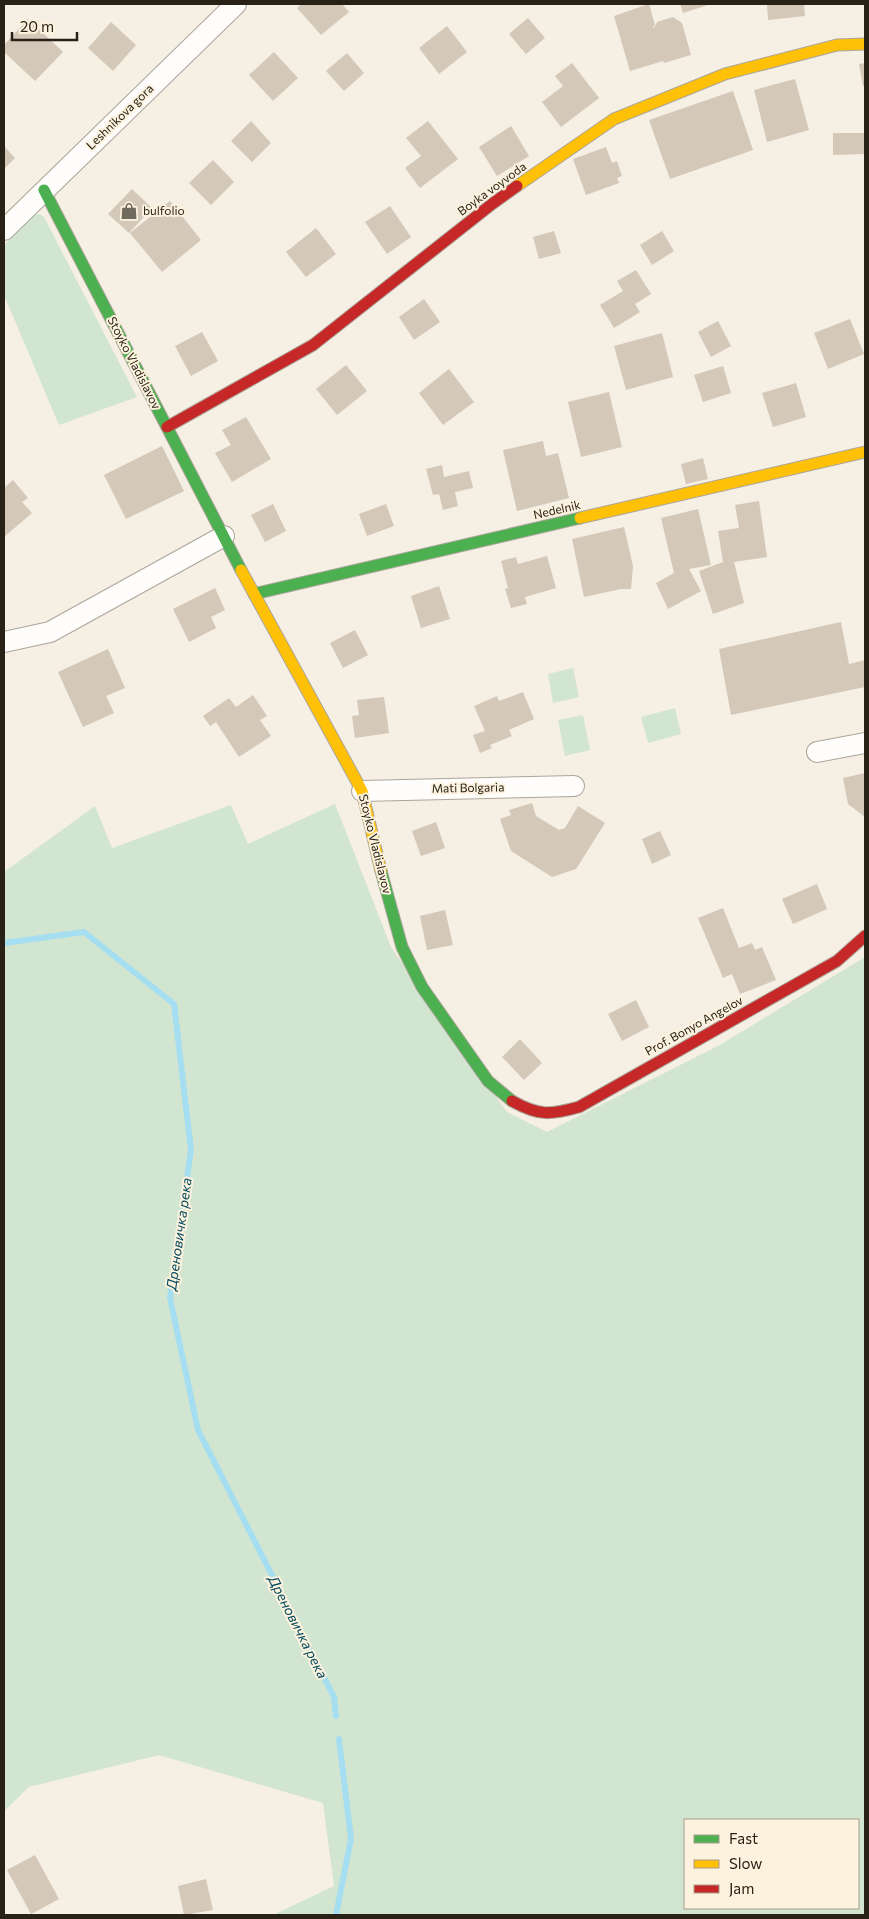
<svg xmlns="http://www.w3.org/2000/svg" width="869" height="1919" font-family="Commissioner,sans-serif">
<rect width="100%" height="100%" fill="#f5efe4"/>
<g fill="#d2e5d0" fill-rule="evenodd">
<path d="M39,214L44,217L137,397L59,425L4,295V245L35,215Z"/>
<path d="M573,668L579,697L553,703L548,674Z"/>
<path d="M675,708L681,734L648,743L641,717Z"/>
<path d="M583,715L590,750L565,756L558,720Z"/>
<path d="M335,804L391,947L507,1112L547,1132L718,1046L865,957V1915H273L334,1886L323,1803L159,1755L29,1787L4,1811V872L95,806L112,848L231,805L248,844ZM685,1820H858V1908H685Z"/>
</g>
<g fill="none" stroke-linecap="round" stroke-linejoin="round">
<g stroke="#a6def1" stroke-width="6">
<path d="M4,943L84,932L174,1004L191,1150L170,1298L198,1430L334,1697L336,1716"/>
<path d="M336,1915L351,1839L339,1739"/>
</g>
</g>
<g fill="#d4c8b8">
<path d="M302,4H342L349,12L321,35L297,8Z"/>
<path d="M649,4L655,25L653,26L654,28L657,22L673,17L682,23L691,55L664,63L663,61L630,71L614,16Z"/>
<path d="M680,4H711L683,13Z"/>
<path d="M767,4H804L805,16L768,20Z"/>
<path d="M528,18L545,38L526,54L509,34Z"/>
<path d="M28,19L63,52L35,81L4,52V45Z"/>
<path d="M111,22L136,45L113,71L88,48Z"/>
<path d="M447,26L467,52L439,74L419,48Z"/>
<path d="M274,52L298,78L273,101L249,75Z"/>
<path d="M347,53L364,73L344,91L326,71Z"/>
<path d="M572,63L599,98L561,127L542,102L563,86L555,76Z"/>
<path d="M865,63V86H863L859,64Z"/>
<path d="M795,79L809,130L767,142L754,90Z"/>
<path d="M733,91L753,150L670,179L649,120Z"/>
<path d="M251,121L271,143L252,162L231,141Z"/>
<path d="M428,121L458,159L420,188L405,168L421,156L406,138Z"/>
<path d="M511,126L529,156L497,176L479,147Z"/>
<path d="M833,133H865V154L833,155Z"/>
<path d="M4,146L15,158L4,169Z"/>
<path d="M606,147L612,163L617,161L622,176L617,178L619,183L586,195L573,159Z"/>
<path d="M213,160L234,182L211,205L189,183Z"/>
<path d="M132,189L152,208L129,233L108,214Z"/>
<path d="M170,201L201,240L162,272L130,233Z"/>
<path d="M390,206L411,237L387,254L365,222Z"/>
<path d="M316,228L336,254L306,277L286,252Z"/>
<path d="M554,231L561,253L539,259L533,237Z"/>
<path d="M662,231L674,251L652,265L640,245Z"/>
<path d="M636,270L651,294L635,304L640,312L614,328L600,305L623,291L617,281Z"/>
<path d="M424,299L440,322L414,340L399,317Z"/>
<path d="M850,319L864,354L828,369L814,333Z"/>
<path d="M718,321L731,346L711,357L698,332Z"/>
<path d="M202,332L218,361L191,376L175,346Z"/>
<path d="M662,333L673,377L626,390L614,346Z"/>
<path d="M346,365L367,391L337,415L316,389Z"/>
<path d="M723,366L731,393L703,402L694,375Z"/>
<path d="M449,369L474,402L443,425L419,393Z"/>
<path d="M796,383L806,417L773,427L762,393Z"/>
<path d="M609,392L622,447L581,457L568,402Z"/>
<path d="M246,417L271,459L232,482L215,453L231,445L222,430Z"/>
<path d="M543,441L546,456L558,453L569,498L517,511L503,450Z"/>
<path d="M162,446L184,491L126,519L104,475Z"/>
<path d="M703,458L708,479L686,484L681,464Z"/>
<path d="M442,465L444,477L469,471L473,488L455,492L458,506L443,510L439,494L433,495L426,469Z"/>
<path d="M13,480L28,498L22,502L32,513L4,537V488Z"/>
<path d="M759,501L767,557L734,562L744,603L713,614L699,571L723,562L718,531L739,528L735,505Z"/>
<path d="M273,504L286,531L265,542L251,515Z"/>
<path d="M386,504L394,526L367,536L359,514Z"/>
<path d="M698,509L711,565L689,569L701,591L668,609L656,583L674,573L661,518Z"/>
<path d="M624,527L633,566L631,589H621L584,597L572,539Z"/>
<path d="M547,556L556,588L525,597L527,604L511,608L505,589L508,588L501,561L516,557L518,564Z"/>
<path d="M439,586L450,619L421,628L411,596Z"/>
<path d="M215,588L225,610L211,617L216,628L189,642L173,609Z"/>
<path d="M841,622L849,664L865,660V687L731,715L719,649Z"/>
<path d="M355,630L368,655L343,668L330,643Z"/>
<path d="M108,649L125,688L106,696L114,713L83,727L58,672Z"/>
<path d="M523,692L534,719L509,730L512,736L490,745L492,748L480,753L473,735L485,731L474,706L497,696L499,701Z"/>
<path d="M253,695L267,716L260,720L271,736L239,757L216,722L210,726L203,716L229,698L236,707Z"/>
<path d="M384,697L389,733L355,738L352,716L359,715L357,700Z"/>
<path d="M865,773V817L848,804L843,778Z"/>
<path d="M532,803L536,816L559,830L565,828L578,806L605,823L576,869L552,877L511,851L500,819L511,815L509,810Z"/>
<path d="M436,822L445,848L421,856L412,831Z"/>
<path d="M660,831L671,855L652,864L642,839Z"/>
<path d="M817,884L827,909L793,924L782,899Z"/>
<path d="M723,908L739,948L752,943L755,950L762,947L776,980L740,994L732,974L723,978L698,918Z"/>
<path d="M445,910L453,945L427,950L420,916Z"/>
<path d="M636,1000L649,1027L622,1041L608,1014Z"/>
<path d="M520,1039L542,1063L524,1080L502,1057Z"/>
<path d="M35,1855L59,1899L31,1914L7,1870Z"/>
<path d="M206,1879L213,1910L184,1915L178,1886Z"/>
</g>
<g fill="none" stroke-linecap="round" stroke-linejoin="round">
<g stroke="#aba59a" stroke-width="22">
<g id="street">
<path d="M4,230L236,4"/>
<path d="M4,642L50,632L224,536"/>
<path d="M817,752L865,743"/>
<path d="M362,791L574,786"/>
</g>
</g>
<g stroke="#aba59a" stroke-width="13">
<g id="fast">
<path d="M44,190L241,570"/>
<path d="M254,594L580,518"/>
<path d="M381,871L402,947L422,987L488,1081L512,1101"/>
</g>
</g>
<g stroke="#aba59a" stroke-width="13">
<g id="slow">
<path d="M517,186L614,119L725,74L837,45L865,44"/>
<path d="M580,518L865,452"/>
<path d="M241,570L362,791L381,871"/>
</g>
</g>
<g stroke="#aba59a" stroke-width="13">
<g id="jam">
<path d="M167,427L313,345L492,204L517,186"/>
<path d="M512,1101C539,1116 550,1115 579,1107L837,961L865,936"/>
</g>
</g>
<use href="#street" stroke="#fefdfb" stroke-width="20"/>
<use href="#fast" stroke="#4caf50" stroke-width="11"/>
<use href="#slow" stroke="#ffc107" stroke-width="11"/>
<use href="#jam" stroke="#c62828" stroke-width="11"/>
</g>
<defs>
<g id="shop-bare" transform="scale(1.35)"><path d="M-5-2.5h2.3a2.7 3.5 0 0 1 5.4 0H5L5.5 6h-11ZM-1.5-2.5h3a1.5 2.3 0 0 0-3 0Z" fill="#70695d" stroke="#fcf2dd" stroke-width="2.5" paint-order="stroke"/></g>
</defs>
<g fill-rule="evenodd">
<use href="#shop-bare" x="129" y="211"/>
</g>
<g text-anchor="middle" stroke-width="4" stroke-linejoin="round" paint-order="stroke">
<g font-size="12" fill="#282115" stroke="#fcf2dd">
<text transform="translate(120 117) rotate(-44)" y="4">Leshnikova gora</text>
<text transform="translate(492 189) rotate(-36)" y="4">Boyka voyvoda</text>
<text transform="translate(134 363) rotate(63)" y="4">Stoyko Vladislavov</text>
<text transform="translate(557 510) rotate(-13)" y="4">Nedelnik</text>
<text transform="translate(468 788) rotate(-1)" y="4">Mati Bolgaria</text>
<text transform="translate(375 844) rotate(76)" y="4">Stoyko Vladislavov</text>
<text transform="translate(694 1026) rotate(-29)" y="4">Prof. Bonyo Angelov</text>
</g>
<g font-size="12" fill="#282115" stroke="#fcf2dd" text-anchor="start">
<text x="143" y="215">bulfolio</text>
</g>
<g font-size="14" font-style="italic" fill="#004a5f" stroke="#fcf2dd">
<text transform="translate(179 1234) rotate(-82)" y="5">Дреновичка река</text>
<text transform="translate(298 1627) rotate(63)" y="5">Дреновичка река</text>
</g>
</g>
<rect width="869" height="1919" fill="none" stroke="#282115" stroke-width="10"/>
<rect x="684" y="1819" width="175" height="90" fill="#fcf2dd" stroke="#a79e8d"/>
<rect x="694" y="1835" width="25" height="8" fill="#4caf50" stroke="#a79e8d"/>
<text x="729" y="1844" font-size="15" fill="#282115">Fast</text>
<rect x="694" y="1860" width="25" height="8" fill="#ffc107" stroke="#a79e8d"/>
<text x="729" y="1869" font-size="15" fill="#282115">Slow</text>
<rect x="694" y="1885" width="25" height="8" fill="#c62828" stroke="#a79e8d"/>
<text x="729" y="1894" font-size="15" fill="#282115">Jam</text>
<path d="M12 32v8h65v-8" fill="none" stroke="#282115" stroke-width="2.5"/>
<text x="20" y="32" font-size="15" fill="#282115" stroke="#fcf2dd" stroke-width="4" paint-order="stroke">20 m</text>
</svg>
